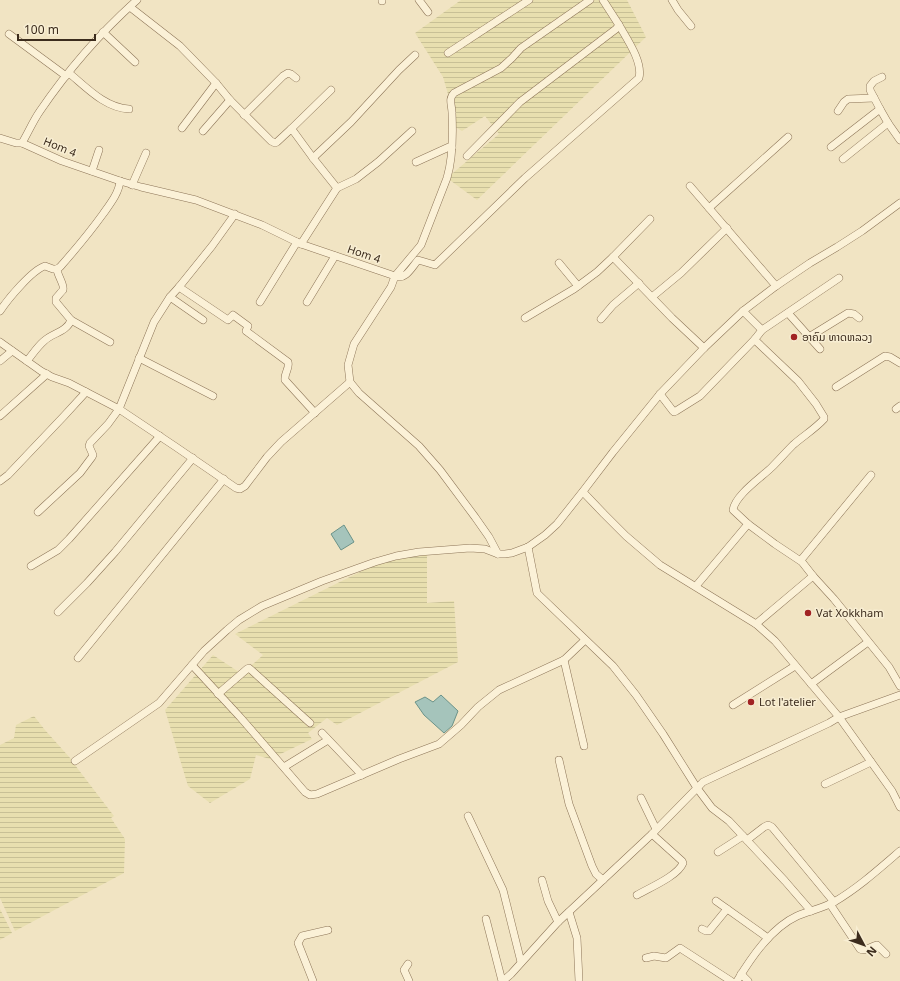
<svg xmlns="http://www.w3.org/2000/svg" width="900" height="981" font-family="Georgia,'Noto Sans Lao',serif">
<defs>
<pattern id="farmland-rules" width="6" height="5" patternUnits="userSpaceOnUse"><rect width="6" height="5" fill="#e8dfaf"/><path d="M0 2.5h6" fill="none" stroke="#c8c096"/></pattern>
</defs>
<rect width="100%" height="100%" fill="#f1e4c3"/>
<g fill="url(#farmland-rules)">
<path d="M461,0H627L646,37L477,200L447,178L499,134L485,116L462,131L452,125L448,94L443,77L415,33Z"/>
<path d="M427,552V603L454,601L458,662L337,725L327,718L308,733L312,739L270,759L256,755L250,779L210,803L188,786L165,710L213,655L242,674L263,655L235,634L374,565Z"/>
<path d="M34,716L45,730L71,759L78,769L114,816L111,818L125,839L124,873L15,931L0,898V745L14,738L16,725Z"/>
<path d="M0,909L12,933L0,940Z"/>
</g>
<g fill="#a5c4bb" stroke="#6b9389">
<path d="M344,525L354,542L341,550L331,534Z"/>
<path d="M441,695L458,711L452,726L444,733L424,715L415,702L425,697L433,702Z"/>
</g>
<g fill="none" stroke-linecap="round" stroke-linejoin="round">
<g stroke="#8d7558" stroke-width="8">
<g id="minor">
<path d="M419,0L428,12"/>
<path d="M590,0L521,48L512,58L501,68L454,93C448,99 452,105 452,113C453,134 453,158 447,178L421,245L395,276C405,281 412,267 418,260L425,262L435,265L525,178L639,78C643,62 627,39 619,25"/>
<path d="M672,0L678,10L691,26"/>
<path d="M382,1V0"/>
<path d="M130,7L180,46L216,83L230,100L271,141L275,143L277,142L291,129L294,132L313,158L337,188"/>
<path d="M103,32L135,62"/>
<path d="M9,34L66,76"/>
<path d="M448,53L529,0"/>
<path d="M69,73C86,87 105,108 129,109"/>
<path d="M880,109L870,90V86L874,81L882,77"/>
<path d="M838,111L844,102L848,99L874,98"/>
<path d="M244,115L283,76L288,73L291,74L296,78"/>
<path d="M182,128L216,83"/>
<path d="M291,129L331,90"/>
<path d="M203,131L230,100"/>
<path d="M0,138L16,143H22L62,161L120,181L141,187L196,200L262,225L301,244L395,276L391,287L354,344L348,365L350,382L359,393L419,446L440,470L475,517L489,537L498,554"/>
<path d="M22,143C28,133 33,121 40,111C68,70 100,33 137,0"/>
<path d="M831,147L880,109L888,123L900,140"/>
<path d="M467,156L520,102L616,29L619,25L603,0"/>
<path d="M313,158L351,122L399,70L415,55"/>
<path d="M843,159L888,123"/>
<path d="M416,162L449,147L452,148"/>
<path d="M92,171L99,150"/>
<path d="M132,185L146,153"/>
<path d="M690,186L776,286"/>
<path d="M709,208L788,137"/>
<path d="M650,219L613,257L672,318L704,348"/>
<path d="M301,244L337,188L356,179L378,162L412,131"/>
<path d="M559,263L578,286"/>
<path d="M57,269L60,267C75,250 90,232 103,214C110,204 119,193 120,181"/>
<path d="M839,278L762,330L755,339L756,341L798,381L816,404L824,417V419C815,429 803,436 793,445C786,452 779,460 772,467C762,477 735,495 733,510L748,524L775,544L802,562L813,576L834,599L889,667L900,686"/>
<path d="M179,287L228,320L233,315L248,326L246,331L288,362C290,368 284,373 285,380L315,413"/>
<path d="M170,297L203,320"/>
<path d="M652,297L681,273L727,228"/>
<path d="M260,302L297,242"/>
<path d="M307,302L335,256"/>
<path d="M0,311C8,299 32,270 45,266L53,269H57"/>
<path d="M743,311L762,330"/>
<path d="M788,313L820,349"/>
<path d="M525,318L574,289L597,272L613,257"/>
<path d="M601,319L613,305L639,283"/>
<path d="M71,320L110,342"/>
<path d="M809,337L848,313L854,314L859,318"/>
<path d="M0,342L41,371L52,377L69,383L119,409L176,447L236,488L240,489L245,486L267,457L281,442L350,382"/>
<path d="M139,358L213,396"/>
<path d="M0,361L12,351"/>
<path d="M27,361C32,355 37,347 44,341C52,333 67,332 71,320L56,302V298C58,296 61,292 63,290C65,285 57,275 57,269"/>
<path d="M836,387L885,356L890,357L900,363"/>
<path d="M660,394L673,411L674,412L676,411L700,396L755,339"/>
<path d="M896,409L900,406"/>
<path d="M0,416L47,374"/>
<path d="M0,481L8,475L64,416L86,392"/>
<path d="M583,492L604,514L626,536L660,565L756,624L775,641L839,717L892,791L900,807"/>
<path d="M38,512L80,473L92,457L93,455L89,446L90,443L108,424L119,409L154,322L170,297L179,287L212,246L235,214"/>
<path d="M528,547L537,593L540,596L613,666L636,695L663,734L697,788L712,808L729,821L785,881L811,911"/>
<path d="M801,560L871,475"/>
<path d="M31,566L58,550L69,539L160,436"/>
<path d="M696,586L748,524"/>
<path d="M58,612L87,583L115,552L193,458"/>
<path d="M756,624L813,576"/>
<path d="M78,658L224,479"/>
<path d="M564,660L584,746"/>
<path d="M192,665L240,717L305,792L310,795L317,794L399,759L439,744L461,725L478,707L499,690L564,660L585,640"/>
<path d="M811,684L868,642"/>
<path d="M218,694L247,669L249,668L310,723"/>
<path d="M733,705L795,666"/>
<path d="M322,733L362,775"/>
<path d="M559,760L569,804L592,866L596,874L603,880"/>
<path d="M75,761L159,703L204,651L227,630L239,620L262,606L322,581L375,562L396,556L419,552L470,548L485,549L498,554H505L512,553L528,547L545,535L557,524L584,490L613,452L660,394L704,348L743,311L776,286L810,263L837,247L862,231L900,203"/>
<path d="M284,767L328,740"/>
<path d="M825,784L871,762"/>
<path d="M641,798L656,829"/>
<path d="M468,816L503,890L521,962"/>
<path d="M747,840L764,827L768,825L772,827L834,902"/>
<path d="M718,852L743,836"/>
<path d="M542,880L548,901L558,922"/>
<path d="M637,895C649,888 678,876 683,863L682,861L652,834"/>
<path d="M716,901L768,938"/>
<path d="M830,904L860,949C866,952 871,946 877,945L886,954"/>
<path d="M569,912L577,938L579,981"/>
<path d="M486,919L502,981"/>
<path d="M702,929L706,931H709L727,909"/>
<path d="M646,958L654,956L666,958L680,948L731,981"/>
<path d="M408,964L404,970L409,981"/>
<path d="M741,974L748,981"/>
<path d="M313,981L298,943L302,936L328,930"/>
<path d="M503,981L511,974L558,922L652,834L703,782L829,723L839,717L900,695"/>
<path d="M737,981C751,958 771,928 797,916C809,911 823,908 834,902C858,888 879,869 900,851"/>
</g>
</g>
<use href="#minor" stroke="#fbf1d7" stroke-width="7"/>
</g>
<g fill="#a12323" stroke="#f8eed3" stroke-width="1.5">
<circle cx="794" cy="337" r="4"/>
<circle cx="808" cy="613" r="4"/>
<circle cx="751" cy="702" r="4"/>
</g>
<g text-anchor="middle" stroke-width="3" stroke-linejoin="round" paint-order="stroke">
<g font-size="11" fill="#3c2c1d" stroke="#f8eed3">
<text transform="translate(60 147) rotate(22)" y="4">Hom 4</text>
<text transform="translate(364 254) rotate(19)" y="4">Hom 4</text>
</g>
<g font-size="11" fill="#3c2c1d" stroke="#f8eed3" text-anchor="start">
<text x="802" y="341">ອາຄົມ ທາດຫລວງ</text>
<text x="816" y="617">Vat Xokkham</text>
<text x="759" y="706">Lot l'atelier</text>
</g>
</g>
<g transform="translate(864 945) rotate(131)" stroke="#f8eed3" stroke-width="3" paint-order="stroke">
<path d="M0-3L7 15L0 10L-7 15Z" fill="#3c2c1d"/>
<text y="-6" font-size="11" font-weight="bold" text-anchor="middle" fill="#3c2c1d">N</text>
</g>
<path d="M18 34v6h77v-6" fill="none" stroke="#3c2c1d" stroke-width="2"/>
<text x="24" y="34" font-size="12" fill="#3c2c1d" stroke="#f8eed3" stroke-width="3" paint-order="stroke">100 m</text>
</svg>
